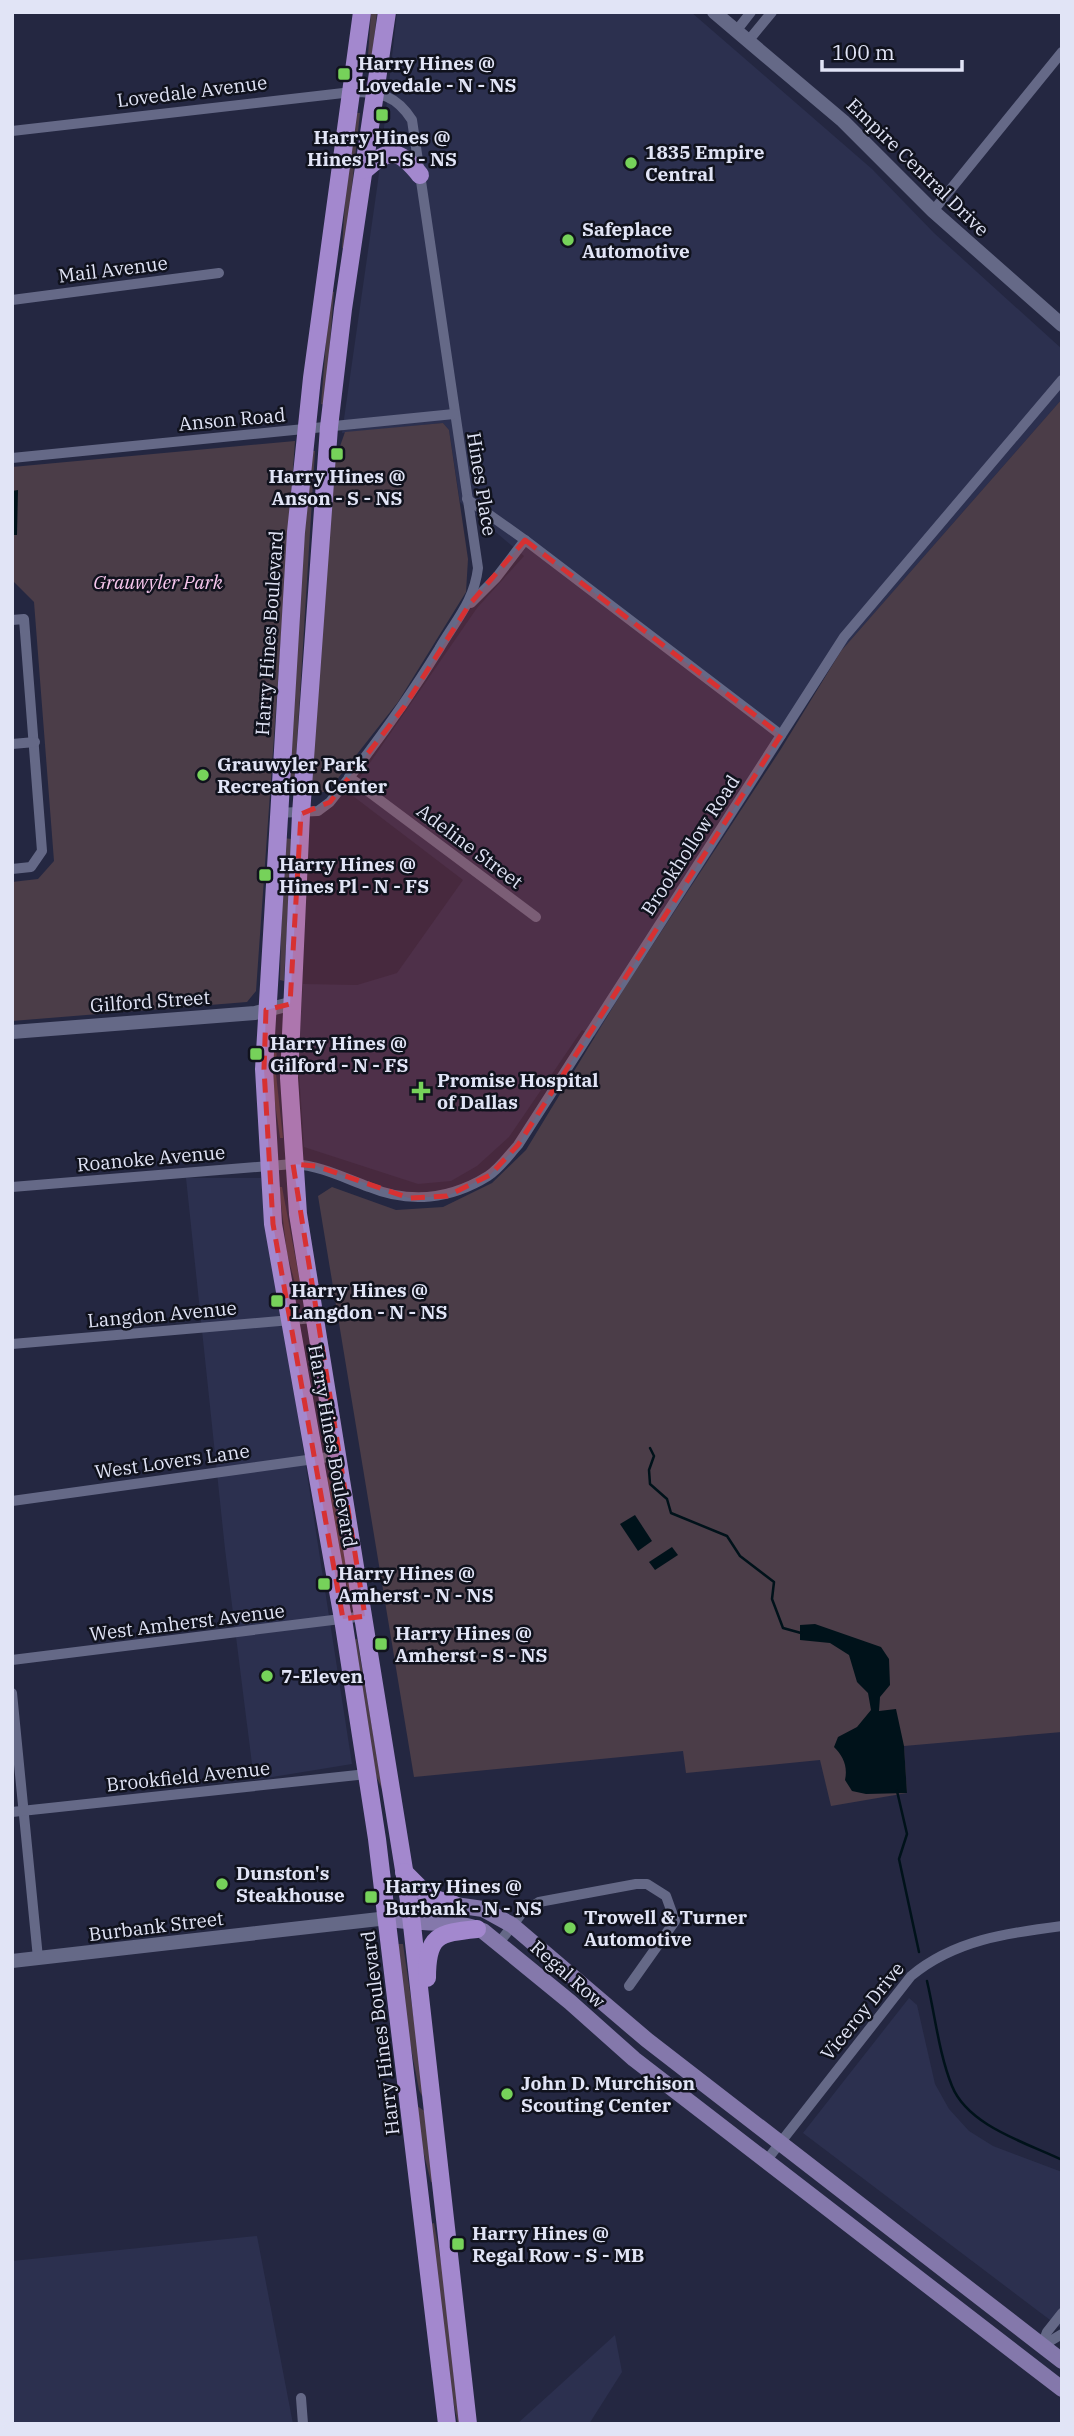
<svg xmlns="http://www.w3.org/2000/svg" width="1074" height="2436" font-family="'IBM Plex Serif',serif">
<rect width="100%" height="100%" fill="#242741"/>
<g fill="#2c304f">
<path d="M397,12H691L872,169L934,233L1062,349V399L841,651L595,1037L582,1030L509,1137L477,1166L451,1181L418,1184L304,1147L298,1058L303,984L357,985L397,973L463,880L349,793L477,608L524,556L460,502L449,430L443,423L342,433L378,181Z"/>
<path d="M186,1178H261L352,1764L254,1780L225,1549Z"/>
<path d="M909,1998L917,2005L935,2084L949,2109L969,2131L993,2146L1062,2172V2329L803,2133Z"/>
<path d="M257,2236L293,2424H12V2261Z"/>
<path d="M615,2335L622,2372L589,2424H517Z"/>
</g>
<g fill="#4b3d48">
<path d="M371,12H377L371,70H367Z"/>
<path d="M356,113H360L345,249L342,248L346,185Z"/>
<path d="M330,291L334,292L325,405L321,404Z"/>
<path d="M1062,399V1732L904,1746L907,1793L831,1806L820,1760L686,1773L683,1751L414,1777L318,1196L332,1187L396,1210L443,1207L492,1183L526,1150L627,984L781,749L841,651Z"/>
<path d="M443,423L449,430L468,559L466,592L398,702L328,791L318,793L311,785L335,457L338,459L341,452H338L345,432Z"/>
<path d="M295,441L256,991L247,1002L12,1021V882L38,879L54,861L34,602L12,580V467Z"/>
<path d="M311,451H315L294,792H290V720Z"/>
<path d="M283,838L292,839L284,981L280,980Z"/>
<path d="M273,1036H277L276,1074L283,1138H280L273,1089Z"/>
<path d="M279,1187H282L303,1298L299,1299L287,1253Z"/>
<path d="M329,1477L355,1600L351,1601L334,1534L325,1478Z"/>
<path d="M357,1639L383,1791L376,1776L352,1640Z"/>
<path d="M398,1944H403L425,2095L422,2096L419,2090L406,2022Z"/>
<path d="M417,2106L426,2112L434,2182H431L419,2135Z"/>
<path d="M434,2223L444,2279L461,2424H458L450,2386L430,2224Z"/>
</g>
<g fill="#00121a">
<path d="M18,490L17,535H12V491Z"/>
<path d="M635,1515L652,1541L638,1551L620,1524Z"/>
<path d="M672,1547L678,1555L655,1570L649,1562Z"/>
<path d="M815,1624L881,1647L889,1659L890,1685L880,1697L879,1711L896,1709L904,1746L907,1793L866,1794L852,1791L845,1780C848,1766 843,1756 834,1747L838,1737L857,1727L871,1710L868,1693L857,1682L849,1655L830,1643L800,1640V1625Z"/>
</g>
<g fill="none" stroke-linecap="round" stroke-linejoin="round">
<g stroke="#00121a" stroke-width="2.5">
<path d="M650,1448L654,1456L649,1470L650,1484L667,1499L671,1513L727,1536L740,1556L774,1582L772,1599L783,1628L801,1633"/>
<path d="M897,1791L907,1834L899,1859L919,1952"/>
<path d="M927,1981C935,2015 939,2054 952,2086C968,2126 1027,2143 1062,2160"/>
</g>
<g stroke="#656987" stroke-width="10">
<path d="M737,30L751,12"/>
<path d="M749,40L772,12"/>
<path d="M12,131L352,92C380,92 396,95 412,120L478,568C474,602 455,621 439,649C406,703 370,752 330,802L318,811L278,813"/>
<path d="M933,211L1062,52"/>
<path d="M12,300L219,273"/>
<path d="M12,458L454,414"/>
<path d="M467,499L525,540L781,735"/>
<path d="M471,603L496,578L525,540"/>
<path d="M12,620L24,619L42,851L31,867L12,869"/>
<path d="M12,744L35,742"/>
<path d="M349,777L536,917"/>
<path d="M12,1187L293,1164C322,1166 342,1177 369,1187C410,1204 451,1199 488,1176C499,1169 509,1155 518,1145L844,637L1062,380"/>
<path d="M12,1344L314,1318"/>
<path d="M12,1501L336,1456"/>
<path d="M12,1660L365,1616"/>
<path d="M12,1693L38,1958"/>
<path d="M12,1812L367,1774"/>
<path d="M499,1943L522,1913L539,1902L636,1884H647L666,1896L675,1921L629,1986"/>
<path d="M766,2161L911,1976C954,1940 1007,1933 1062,1926"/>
<path d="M1042,2346L1047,2332L1062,2313"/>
<path d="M1042,2346L1062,2334"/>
<path d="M301,2398L303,2424"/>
</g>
<g stroke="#656987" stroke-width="14">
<path d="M714,12L843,121L933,211L1062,325"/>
<path d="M12,1032L255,1013L290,1004"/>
<path d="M12,1961L388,1918"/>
</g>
<g stroke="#8478ab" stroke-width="16">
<path d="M400,1912L410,1907L455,1905L483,1909L512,1925L647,2040L1062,2361"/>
<path d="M388,1918C419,1926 453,1918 483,1931L570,2002L634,2059L1062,2389"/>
</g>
<g stroke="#a388ce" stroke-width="18">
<path d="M362,12L312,378L296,532L264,1069L273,1224L343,1619L377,1839L447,2424"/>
<path d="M387,12L343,309L329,427L301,814L289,1078L298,1214L410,1907L468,2424"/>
<path d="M365,170C390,147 399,149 420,175"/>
<path d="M404,1872L429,1897L455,1905"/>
<path d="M427,1978C427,1935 438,1933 477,1929"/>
</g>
</g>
<path fill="#d73132" fill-opacity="0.2" stroke="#d73132" stroke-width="5" stroke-dasharray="14 9" stroke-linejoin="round" d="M525,540L781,735L518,1145L490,1175L447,1196L409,1198L316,1166L293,1164L365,1616L343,1619L273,1224L264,1069L266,1010L290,1004L301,814L330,802L404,707L469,605Z"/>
<g fill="#76d25a" stroke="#10121d" stroke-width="2.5">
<rect x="337" y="67" width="14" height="14" rx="3.5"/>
<rect x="375" y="108" width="14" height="14" rx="3.5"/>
<circle cx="631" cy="163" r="7"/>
<circle cx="568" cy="240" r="7"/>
<rect x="330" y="447" width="14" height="14" rx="3.5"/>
<circle cx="203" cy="775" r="7"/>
<rect x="258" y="868" width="14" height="14" rx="3.5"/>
<rect x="249" y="1047" width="14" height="14" rx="3.5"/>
<path d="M417.5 1080.5h7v7h7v7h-7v7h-7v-7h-7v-7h7z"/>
<rect x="270" y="1294" width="14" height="14" rx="3.5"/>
<rect x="317" y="1577" width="14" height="14" rx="3.5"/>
<rect x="374" y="1637" width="14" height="14" rx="3.5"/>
<circle cx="267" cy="1676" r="7"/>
<circle cx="222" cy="1884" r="7"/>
<rect x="364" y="1890" width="14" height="14" rx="3.5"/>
<circle cx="570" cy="1928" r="7"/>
<circle cx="507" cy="2094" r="7"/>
<rect x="451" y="2237" width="14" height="14" rx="3.5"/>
</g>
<g text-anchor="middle" stroke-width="5" stroke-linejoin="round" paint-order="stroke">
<g font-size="19" font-weight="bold" fill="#e1e4f6" stroke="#10121d" text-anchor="start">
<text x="358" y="70">Harry Hines @<tspan x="358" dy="22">Lovedale - N - NS</tspan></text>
<text x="382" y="144" text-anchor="middle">Harry Hines @<tspan x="382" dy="22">Hines Pl - S - NS</tspan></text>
<text x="645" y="159">1835 Empire<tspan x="645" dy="22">Central</tspan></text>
<text x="582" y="236">Safeplace<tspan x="582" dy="22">Automotive</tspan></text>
<text x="337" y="483" text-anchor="middle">Harry Hines @<tspan x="337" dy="22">Anson - S - NS</tspan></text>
<text x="217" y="771">Grauwyler Park<tspan x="217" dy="22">Recreation Center</tspan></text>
<text x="279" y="871">Harry Hines @<tspan x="279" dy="22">Hines Pl - N - FS</tspan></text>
<text x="270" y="1050">Harry Hines @<tspan x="270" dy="22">Gilford - N - FS</tspan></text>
<text x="437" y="1087">Promise Hospital<tspan x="437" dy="22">of Dallas</tspan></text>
<text x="291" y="1297">Harry Hines @<tspan x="291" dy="22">Langdon - N - NS</tspan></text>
<text x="338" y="1580">Harry Hines @<tspan x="338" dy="22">Amherst - N - NS</tspan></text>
<text x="395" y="1640">Harry Hines @<tspan x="395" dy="22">Amherst - S - NS</tspan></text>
<text x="281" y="1683">7-Eleven</text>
<text x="236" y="1880">Dunston's<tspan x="236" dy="22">Steakhouse</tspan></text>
<text x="385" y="1893">Harry Hines @<tspan x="385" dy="22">Burbank - N - NS</tspan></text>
<text x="584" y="1924">Trowell &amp; Turner<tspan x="584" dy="22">Automotive</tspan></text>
<text x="521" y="2090">John D. Murchison<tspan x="521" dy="22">Scouting Center</tspan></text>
<text x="472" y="2240">Harry Hines @<tspan x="472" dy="22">Regal Row - S - MB</tspan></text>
</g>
<g font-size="19" fill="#e1e4f6" stroke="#10121d">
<text transform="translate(192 91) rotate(-7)" y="7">Lovedale Avenue</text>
<text transform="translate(918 167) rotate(44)" y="7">Empire Central Drive</text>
<text transform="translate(113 269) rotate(-7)" y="7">Mail Avenue</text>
<text transform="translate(232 419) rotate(-5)" y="7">Anson Road</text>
<text transform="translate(482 484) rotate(81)" y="7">Hines Place</text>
<text transform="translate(269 633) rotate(-86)" y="7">Harry Hines Boulevard</text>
<text transform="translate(690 845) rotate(-57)" y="7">Brookhollow Road</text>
<text transform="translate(470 846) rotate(37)" y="7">Adeline Street</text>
<text transform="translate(150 1001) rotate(-4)" y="7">Gilford Street</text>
<text transform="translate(151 1158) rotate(-5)" y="7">Roanoke Avenue</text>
<text transform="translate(162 1314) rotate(-5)" y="7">Langdon Avenue</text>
<text transform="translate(333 1446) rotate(80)" y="7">Harry Hines Boulevard</text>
<text transform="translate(172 1461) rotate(-8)" y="7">West Lovers Lane</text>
<text transform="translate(187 1622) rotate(-7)" y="7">West Amherst Avenue</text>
<text transform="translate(188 1776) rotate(-6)" y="7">Brookfield Avenue</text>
<text transform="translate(156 1926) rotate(-7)" y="7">Burbank Street</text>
<text transform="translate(568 1974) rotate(41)" y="7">Regal Row</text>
<text transform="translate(862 2011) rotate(-51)" y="7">Viceroy Drive</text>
<text transform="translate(380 2033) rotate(-97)" y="7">Harry Hines Boulevard</text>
</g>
<g font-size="19" font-style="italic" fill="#f8c7ee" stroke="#10121d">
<text x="158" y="589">Grauwyler Park</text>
</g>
</g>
<rect width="1074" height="2436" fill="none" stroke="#e1e4f6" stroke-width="28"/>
<path d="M822 60v10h140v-10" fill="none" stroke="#e1e4f6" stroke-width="3.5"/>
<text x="832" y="60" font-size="21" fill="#e1e4f6" stroke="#10121d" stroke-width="5" paint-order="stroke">100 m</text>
</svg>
